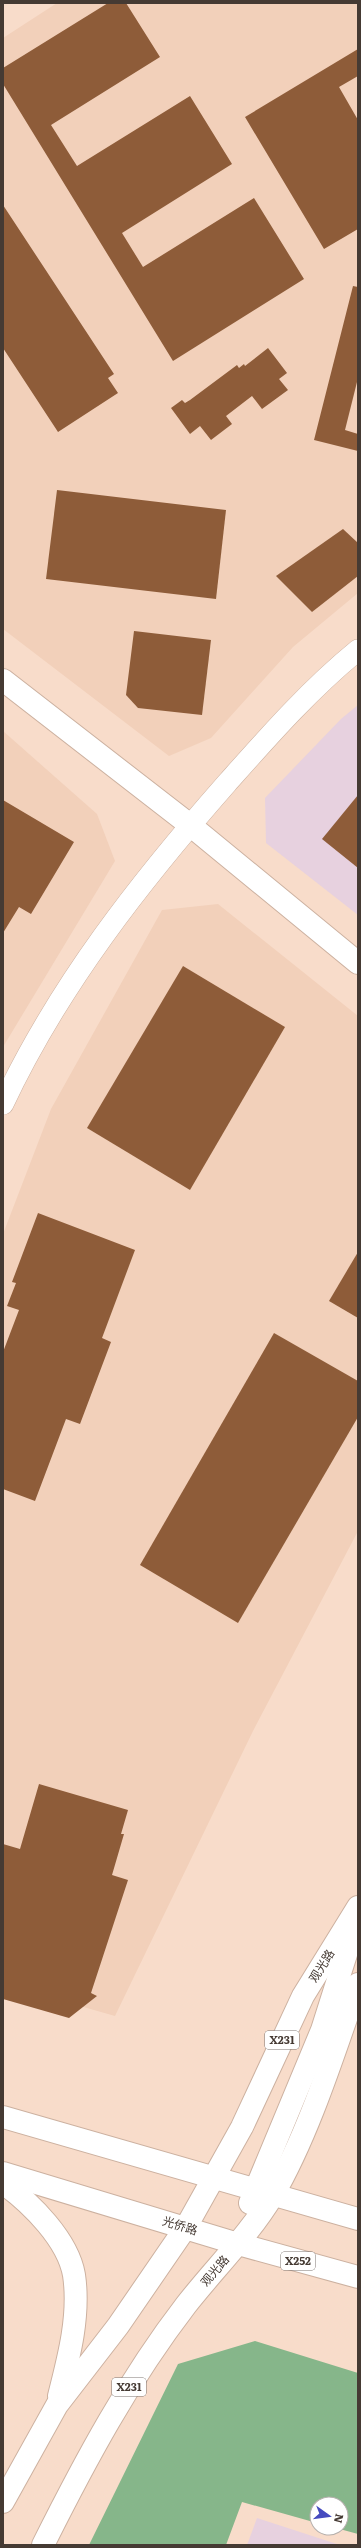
<svg xmlns="http://www.w3.org/2000/svg" width="361" height="2548" font-family="Literata,'Noto Sans SC',serif">
<rect width="100%" height="100%" fill="#f8dcca"/>
<g fill="#f2d0ba">
<path d="M57,3H358V593L293,647L211,738L169,756L3,629V38Z"/>
<path d="M3,731L97,814L115,861L3,1047Z"/>
<path d="M218,904L358,1016V1531L253,1731L115,2016L3,1984V1234L51,1109L162,910Z"/>
</g>
<g fill="#e7d1df">
<path d="M358,705V915L266,843L265,798L341,719Z"/>
<path d="M257,2518L340,2545H247Z"/>
</g>
<path fill="#86b68a" d="M255,2341L358,2373V2534L336,2528H341V2504H317V2523L242,2502L226,2545H89L178,2364Z"/>
<g fill="#8e5c39">
<path d="M108,3H126L160,57L51,125L77,166L190,96L232,164L122,233L143,267L254,198L304,279L173,361L3,84V68Z"/>
<path d="M358,49V76L339,87L358,120V229L324,249L245,117Z"/>
<path d="M3,205L114,374L108,378L118,393L58,432L3,348Z"/>
<path d="M353,286L358,287V378L345,430L358,434V451L314,440Z"/>
<path d="M268,348L287,373L279,379L288,390L262,409L252,396L226,416L232,424L211,440L200,426L190,434L171,408L182,400L185,403L190,400L237,365L239,368L244,364L245,366Z"/>
<path d="M57,490L226,510L216,599L46,579Z"/>
<path d="M343,529L358,543V576L312,612L276,576Z"/>
<path d="M134,631L211,640L202,715L138,708L126,695Z"/>
<path d="M358,795V868L322,839Z"/>
<path d="M3,800L74,842L31,914L19,907L3,933Z"/>
<path d="M183,966L285,1027L190,1190L87,1128Z"/>
<path d="M38,1213L135,1250L102,1338L111,1342L80,1424L66,1419L35,1501L3,1489V1352L19,1310L7,1306L16,1283L12,1282Z"/>
<path d="M358,1252V1318L329,1301Z"/>
<path d="M274,1333L358,1381V1417L238,1623L140,1565Z"/>
<path d="M39,1784L128,1810L121,1834H124L112,1875L128,1880L91,1993L97,1996L69,2018L3,1999V1844L20,1849Z"/>
</g>
<g fill="none" stroke-linecap="round" stroke-linejoin="round">
<g stroke="#ccb1a0" stroke-width="22">
<path id="street" d="M3,1104C59,985 140,882 227,783C268,737 309,690 358,650"/>
</g>
<g stroke="#ccb1a0" stroke-width="24">
<path id="secondary" d="M3,680L190,825L358,963"/>
</g>
<g stroke="#ccb1a0" stroke-width="24">
<g id="primary">
<path d="M3,2117L358,2219"/>
<path d="M3,2173L238,2244L358,2277"/>
<path d="M3,2183C31,2203 68,2240 74,2275C80,2315 69,2357 59,2396"/>
<path d="M250,2203L322,2030L354,1929"/>
<path d="M3,2502L57,2405L118,2326L186,2227L242,2127L303,1996L358,1907"/>
<path d="M43,2545C85,2461 129,2379 186,2305C215,2268 249,2235 273,2195C309,2133 334,2052 358,1984"/>
</g>
</g>
<use href="#street" stroke="#fff" stroke-width="21"/>
<use href="#secondary" stroke="#fff" stroke-width="22"/>
<use href="#primary" stroke="#fff" stroke-width="22"/>
</g>
<g text-anchor="middle" stroke-width="4" stroke-linejoin="round" paint-order="stroke">
<g fill="#fff" stroke="#7d7570" stroke-width="1">
<rect x="265" y="2031" width="34" height="18" rx="3"/>
<rect x="281" y="2252" width="34" height="18" rx="3"/>
<rect x="112" y="2378" width="34" height="18" rx="3"/>
</g>
<g font-size="11" font-weight="bold" fill="#453a33">
<text x="282" y="2044">X231</text>
<text x="298" y="2265">X252</text>
<text x="129" y="2391">X231</text>
</g>
<g font-size="12" fill="#453a33" stroke="#fff">
<text transform="translate(322 1966) rotate(-58)" y="4">观光路</text>
<text transform="translate(180 2226) rotate(17)" y="4">光侨路</text>
<text transform="translate(215 2271) rotate(-50)" y="4">观光路</text>
</g>
</g>
<rect width="361" height="2548" fill="none" stroke="#453a33" stroke-width="8"/>
<g transform="translate(329 2516) rotate(104)"><circle r="19" fill="#ffffff" stroke="#b5b0ad"/>
<path d="M0-3L7 15L0 10L-7 15Z" fill="#454abf"/>
<text y="-6" font-size="11" font-weight="bold" text-anchor="middle" fill="#453a33">N</text>
</g>
</svg>
